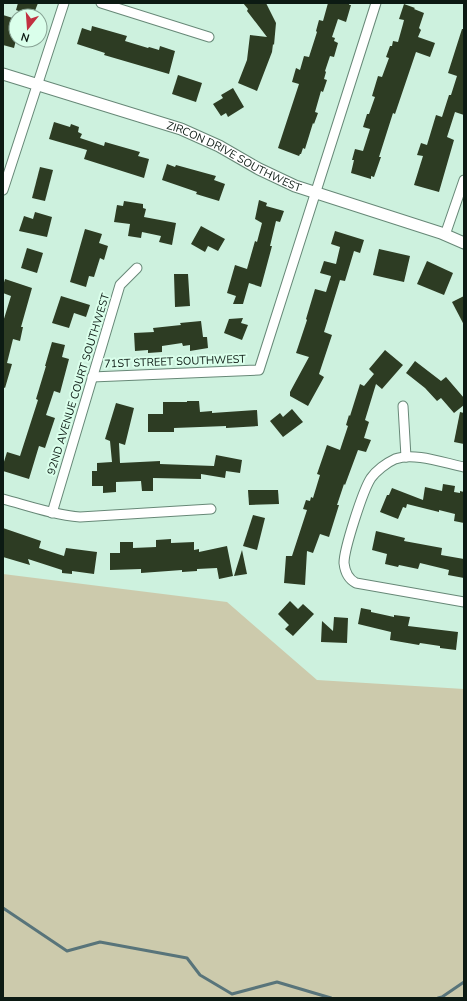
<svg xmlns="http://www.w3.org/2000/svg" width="467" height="1001" font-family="'Nunito Sans',sans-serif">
<rect width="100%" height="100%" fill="#cdf1de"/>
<path fill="#cccaac" d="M3,574L227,602L317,680L464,689V998H3Z"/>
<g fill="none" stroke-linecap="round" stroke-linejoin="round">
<g stroke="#58747a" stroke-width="3">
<path d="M3,908L67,951L100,942L187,958L200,975L232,994L277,982L331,998"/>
<path d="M438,998L442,997L464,982"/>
</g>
</g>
<g fill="#2d3c23">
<path d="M18,3H38L33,16L16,10Z"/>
<path d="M243,3H266L276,23L274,45L273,44L272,52L257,91L238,83L247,60L250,35L267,37L247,11L248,9Z"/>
<path d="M328,3H350L349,5H351L346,22L338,19L332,37L335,38L334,41L338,43L334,57L330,56L325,71L326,72L324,79L327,80L323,92L321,91L315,112L318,113L314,124L313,123L305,149L303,148L301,154H300L299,156L278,148L299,84L292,82L296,68L300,70L304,56L309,57L317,32L316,31L319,20L323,21Z"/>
<path d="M404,4L415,8L414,9L424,13L419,28L421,30L418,37L435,43L430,57L416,52L395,114L393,113L379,157H381L374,177L371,176V179L351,173L354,160H352L355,149L363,151L370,129L363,127L367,114H369L375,97L372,96L378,76L382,77L389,58L386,57L390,46H392L393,41L398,42L403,24L404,20L399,19Z"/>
<path d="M3,15L16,19V40L14,48L3,45Z"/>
<path d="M92,26L127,36L125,41L148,48L149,47L159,50L160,46L175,51L169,74L104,55L105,53L77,44L82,28L91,31Z"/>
<path d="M462,29H464V115L455,112L447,137L454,140L439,192L414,185L423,156L417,155L421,143L427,145L436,115L442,117L449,95H451L457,76L448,73Z"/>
<path d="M178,75L202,83L196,102L172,94Z"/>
<path d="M233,88L244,107L228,117L226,113L221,116L213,104L223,98L221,95Z"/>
<path d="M54,122L70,127L71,124L79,127L78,132L82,134L80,138L104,146L105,142L140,152L138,156L149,159L144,178L84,159L87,150L49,139Z"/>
<path d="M167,164L175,167L176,165L216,176L214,180L225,184L219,201L196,194L197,192L162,180Z"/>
<path d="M40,167L53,170L45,201L32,198Z"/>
<path d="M259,200L267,203L266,206L284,211L280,222L276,221L270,246H272L261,287L249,283L243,304H233L236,296L227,293L235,265L247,269L255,241L257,242L262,223L255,219Z"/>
<path d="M124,201L143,204V208L146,209L144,217L176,223L172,245L159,242L161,236L142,232L141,238L128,236L130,224L114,222L117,205L123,206Z"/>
<path d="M35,212L52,217L47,237L19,231L24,216L33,219Z"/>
<path d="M201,226L225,239L218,251L208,246L205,252L191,244Z"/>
<path d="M85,229L102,234L99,243L108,246L104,260L100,258L94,277L89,276L86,287L70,282Z"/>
<path d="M335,231L364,240L360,253L354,251L345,281L340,280L324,332L332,335L319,374L324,377L308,406L290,396V392L309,357L296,353L307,320L306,319L315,289L326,292L331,276L320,273L324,261L336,264L340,247L331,244Z"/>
<path d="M27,248L43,253L37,273L21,268Z"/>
<path d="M379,249L410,256L404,282L373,275Z"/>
<path d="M427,261L453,273L444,295L417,284Z"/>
<path d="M174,274H188L190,306L175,307Z"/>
<path d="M5,279L32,288L21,327H23L20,341L13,339L7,363L12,364L5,388L3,387V322L11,296L3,293V286Z"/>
<path d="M61,296L90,305L86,317L74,313L69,328L52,323Z"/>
<path d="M464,296V325L452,302Z"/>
<path d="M243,318L241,323L248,325L242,340L224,333L229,319Z"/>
<path d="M201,321L203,337H207L208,348L190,351V345L183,346L182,343L162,346V352L148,353V350L135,351L134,333L154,332L153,328L181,325L180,323Z"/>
<path d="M52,342L65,345L62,357L69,359L60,393L54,391L46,415L55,418L45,448L39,446L29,479L3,471V465L7,452L20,456L38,400L36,399L46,366H45Z"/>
<path d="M385,350L403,365L382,389L376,384L365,420L369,422L364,438L371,440L366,452L358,450L345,485L344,484L337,505H339L329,537L320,534L313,553L307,551L305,585L284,583L286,556H292L307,510L303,509L306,500L310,501L311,497L313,498L320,475L317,474L327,445L340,450L348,426L346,425L349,415L350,416L360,384L364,386L374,374L369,369Z"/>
<path d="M415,361L441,381L446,377L464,398V405L454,413L441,398L437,401L425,388L406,373Z"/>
<path d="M187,401H199L200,412L212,411V413L257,410L258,426L226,428V426L174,428V432H148V414H163V402H187Z"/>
<path d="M116,403L134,408L125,445L119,443L120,463L160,461V464L214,466L216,455L242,460L240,473L226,471L225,478L201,474V479L153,478V491H142L141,481L116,482V492L103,493V486H92V471H97V463L112,462L110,441L105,439Z"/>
<path d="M292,409L303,422L283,437L270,421L280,413L283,417Z"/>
<path d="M460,412L464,413V444L454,442Z"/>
<path d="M443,484L455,486L454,492L460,493V491L464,492V523L454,521L455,514L439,510V512L407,504L406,508L403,507L398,519L380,512L387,495H389L392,488L423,500L425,487L442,491Z"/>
<path d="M248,490H278L279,504L249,505Z"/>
<path d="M253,515L265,518L257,550L243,546Z"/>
<path d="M3,528L41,541L39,548L64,556L66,548L97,552L94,574L72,571V574L62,573V570L28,559L30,565L3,557Z"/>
<path d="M376,531L405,538L404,541L442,548L441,555L464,559V578L448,575L449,570L420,563L418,569L399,565L398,567L385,564L387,554L372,550Z"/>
<path d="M171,539V543L194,542V550L199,549V552L227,546L233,576L219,579L217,568L197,569V571L182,572V570L141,573V569L110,570V553H120V542H133V548L156,547V540Z"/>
<path d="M242,550L247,574L234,576Z"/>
<path d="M290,601L298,609L303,604L314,614L293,636L285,629L289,625L278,614Z"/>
<path d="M361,608L371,610V612L394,617V615L410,617L408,626L458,632L456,650L440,648V646L420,643L419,645L390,640L391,632L358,624Z"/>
<path d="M334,617L348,618L347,643L321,642L322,621L333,631Z"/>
</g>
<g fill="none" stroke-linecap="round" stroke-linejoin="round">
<g stroke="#678877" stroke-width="11">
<g id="minor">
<path d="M101,3L209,37"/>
<path d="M3,190L64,3"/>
<path d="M445,235L464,180"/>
<path d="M92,377L259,370L376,3"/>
<path d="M403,406L406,457"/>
<path d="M464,467C444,463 414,452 395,459C386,463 376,471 371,478C363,490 344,549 344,563C345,572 348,579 356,583L464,602"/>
<path d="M3,499C29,506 54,515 80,517L211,509"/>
<path d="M52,513L120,285L137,268"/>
</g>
</g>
<g stroke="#678877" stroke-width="13">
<g id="tertiary">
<path id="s1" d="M3,74L181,129L219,146L259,169L295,186L441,233L464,243"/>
</g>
</g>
<use href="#minor" stroke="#fff" stroke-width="9"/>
<use href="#tertiary" stroke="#fff" stroke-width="11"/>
</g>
<g text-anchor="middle" stroke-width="4" stroke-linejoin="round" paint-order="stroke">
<g font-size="11" fill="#0c1a13" stroke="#daffeb">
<text dy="4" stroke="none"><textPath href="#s1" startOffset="246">ZIRCON DRIVE SOUTHWEST</textPath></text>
<text transform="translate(175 361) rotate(-2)" y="4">71ST STREET SOUTHWEST</text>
<text transform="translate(78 384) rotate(-73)" y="4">92ND AVENUE COURT SOUTHWEST</text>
</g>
</g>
<rect width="467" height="1001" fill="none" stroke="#0c1a13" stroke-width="8"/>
<g transform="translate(28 28) rotate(197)"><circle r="19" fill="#daffeb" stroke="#88a395"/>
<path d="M0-3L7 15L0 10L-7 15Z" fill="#c23141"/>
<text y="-6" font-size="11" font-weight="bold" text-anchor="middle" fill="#0c1a13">N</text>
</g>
</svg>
